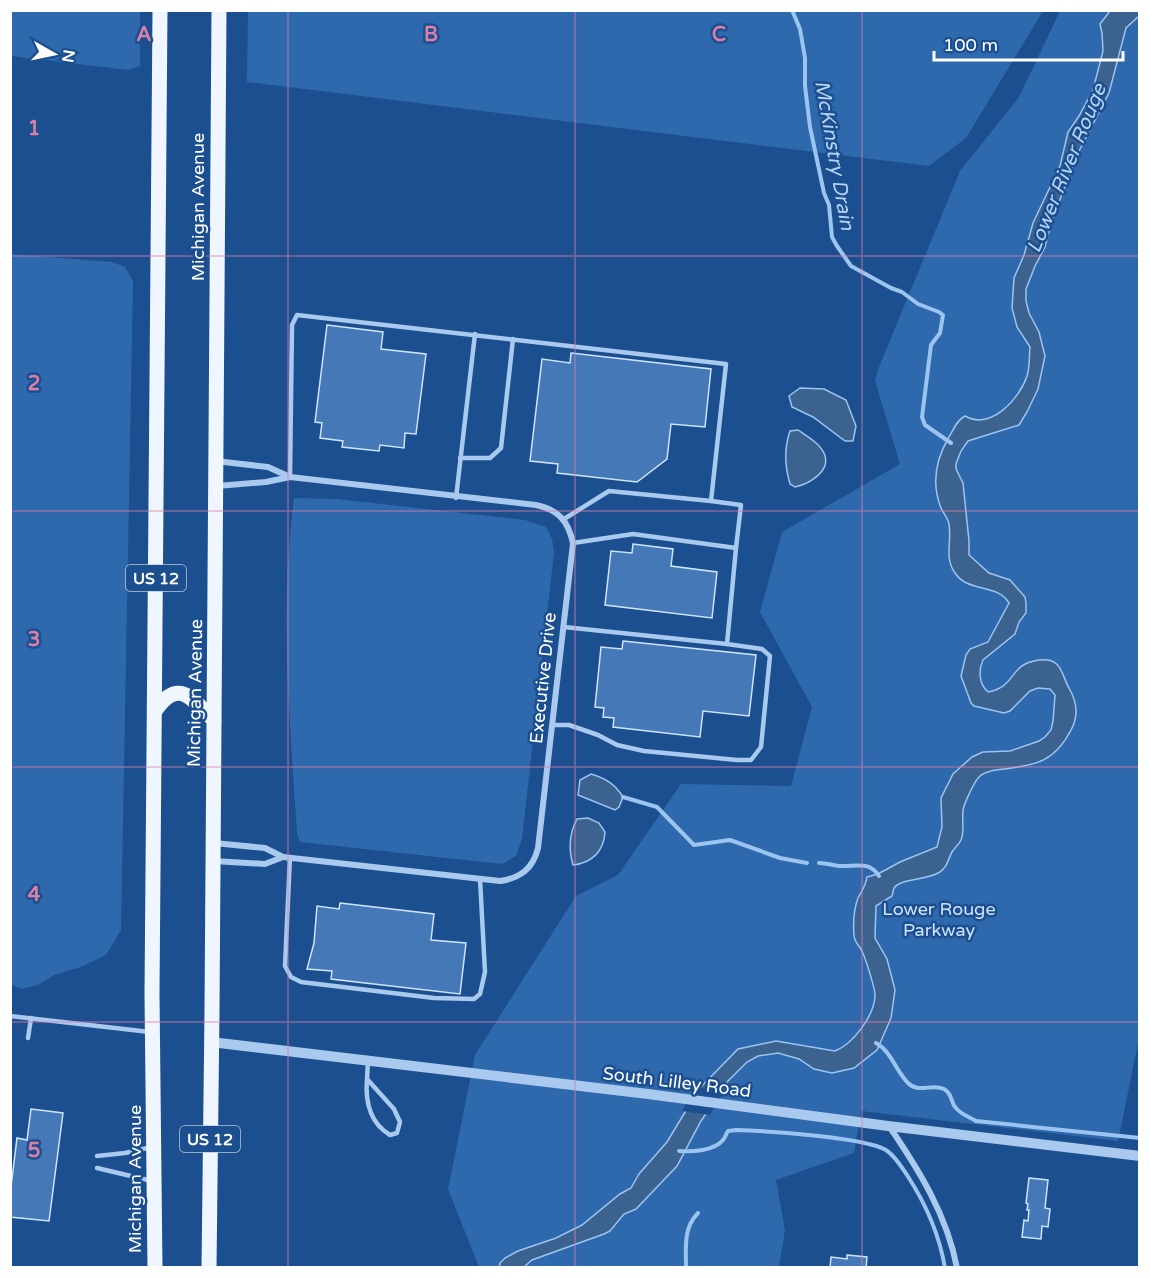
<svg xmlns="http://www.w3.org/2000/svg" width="1150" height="1278" font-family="'Varela Round',sans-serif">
<rect width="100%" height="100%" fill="#1b4f8f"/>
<g fill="#2e69ad">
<path d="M11,10L140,11V66L128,70L11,56Z"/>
<path d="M248,11V10L1043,11L966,138L929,166L247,82Z"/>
<path d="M1060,11H1139L1140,1034L1118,1141L861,1111L854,1153L776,1180L785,1230L779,1267H479L448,1189L475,1055L576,896L618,875L681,784L791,786L812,707L760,612L782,532L900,464L875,381L879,367L960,171L1019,97Z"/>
<path d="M11,254L112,262L125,267L133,281L121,930L106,955L81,967L54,975L38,985L22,989L10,984Z"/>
<path d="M294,498L337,499L525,520L546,527L552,539L554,552L522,839L516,856L502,864L300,842L297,833C290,722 279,609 294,498Z"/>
</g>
<g fill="#3c6290" stroke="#9cc4f0" stroke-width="1.5">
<path d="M1110,11H1139V16L1126,28L1109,93L1078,153L1052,220L1045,247L1035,266L1026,289V301L1029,313L1039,332L1045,356L1038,389L1027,412L1019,425L968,441L961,451L956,464V469L963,483L969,541V555L989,573L1010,580L1025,597L1026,603V613L1019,622L1015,634L983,660C978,671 979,684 988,692C1017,687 1008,664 1039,660C1062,657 1061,674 1069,688C1077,702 1079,716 1071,730C1055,761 1037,765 1005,769C996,770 985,771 979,777C974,782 964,804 963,810C962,819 964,829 962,837C961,843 955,847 952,852C949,857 948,864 944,868C935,881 901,877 894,888C893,890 893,893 892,896L876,906L875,938L887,959L895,990L891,1018L877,1050L854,1068L832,1073L814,1069L799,1059L778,1053L758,1056L747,1062L728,1081L701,1121L677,1166L636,1209L624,1214L610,1231L604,1234L532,1260L524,1267L499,1268L500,1263L505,1258L518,1251L556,1238L582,1225L620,1194L631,1188L639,1174L667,1142L699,1089L738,1049L776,1041L835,1051C853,1044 874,1016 875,996C876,991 865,957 862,951C859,945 854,942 854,935C853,923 854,909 858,898C862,891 866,885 867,877L878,874L900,862L937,847L942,827L941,798L953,774L972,757L983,752L1010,751L1039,741L1045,737L1051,730L1053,721L1055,695L1050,689L1038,688L1030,691L1010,711L1004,713L974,706L971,703L961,676L966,655L970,649L988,642L1009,603C997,583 968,593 955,573C944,558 952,541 949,524C948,518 943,513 941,508C931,483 936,459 949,437C954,429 957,420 965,416C991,431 1020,398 1027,376C1030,367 1029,356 1030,347L1017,327L1012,308L1014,278L1024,255L1033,223L1060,166L1068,132L1079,116L1093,90L1103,51L1102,33L1100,24Z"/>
<path d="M800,388L824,389L846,400L856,426L853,441H845L813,417L792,407L789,396Z"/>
<path d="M798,430C807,436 819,443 824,453C832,471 809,484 795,487L790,484C785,467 784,448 790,431Z"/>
<path d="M591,774C605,778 615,784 623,797L619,807L615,810L578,795L580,780Z"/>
<path d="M588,818L599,823L605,832C604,851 592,863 573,865C568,848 569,834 577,819Z"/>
</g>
<path fill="#1b4f8f" d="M696,1087L725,1091L710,1115L682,1111Z"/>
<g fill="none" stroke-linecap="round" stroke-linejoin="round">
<g stroke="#9cc4f0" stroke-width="4">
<path d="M792,10L800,29L805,58V86L810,127L824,193L829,205L832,237L837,246L851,266L891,288L902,292L918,304L939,312L943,315L940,333L931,345L922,417L925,425L951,443"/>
<path d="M623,797L657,807L694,845L730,840L780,858L807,863"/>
<path d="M819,863C826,863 832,865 839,866C855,867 869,860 879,876"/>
<path d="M876,1043C891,1051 896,1071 908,1083C919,1094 932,1083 944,1089C953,1094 950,1102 956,1108C960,1114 970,1117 976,1121L1140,1138"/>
<path d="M679,1151C692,1152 714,1151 723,1140C725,1138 726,1134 728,1131L736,1130C765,1131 864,1137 886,1150C895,1156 901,1166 907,1175C926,1204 939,1233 945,1268"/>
<path d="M686,1268C686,1248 683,1228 698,1213"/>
</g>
</g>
<g fill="#4478b7" stroke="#cfe3fa" stroke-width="1.5">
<path d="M327,325L383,332L381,349L426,354L416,434L405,433L404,448L380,445L379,451L342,447L343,441L320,438L322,423L315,422Z"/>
<path d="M571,353L711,369L705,427L671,424L667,459L637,482L557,473L558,464L530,461L542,359L570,363Z"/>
<path d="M633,544L673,549L671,566L717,572L712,618L605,605L611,551L632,553Z"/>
<path d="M623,641L756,655L749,716L703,711L700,737L613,727L614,718L603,717L604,708L595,707L601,647L622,649Z"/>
<path d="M340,903L434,914L431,940L466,943L460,994L331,979L332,971L307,969L314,943L317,906L339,909Z"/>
<path d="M31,1109L63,1113L49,1221L10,1217V1195L17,1138L27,1140Z"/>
<path d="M1029,1178L1048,1180L1045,1208L1050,1209L1048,1227L1042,1226L1041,1239L1022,1237L1024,1220L1028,1221L1029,1210H1027L1028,1204L1026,1203Z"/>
<path d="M847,1255L867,1257L866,1268H830L831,1257L847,1259Z"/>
</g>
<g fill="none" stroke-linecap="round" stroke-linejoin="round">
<g stroke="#a9c9ee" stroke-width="4.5">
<path d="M460,458H490L501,448L513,339"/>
<path d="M290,477L292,325L297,315L726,364L711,501L609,491L564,519"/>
<path d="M456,498L475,334"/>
<path d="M711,501L741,505L736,548"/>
<path d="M564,627L727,644"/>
<path d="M553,725H569L598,735L617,745L644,751L737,760H751L761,747L770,656L762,649L727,644L736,548L633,534L573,543"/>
<path d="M290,857L285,966L291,977L301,982L434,998L474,999L480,994L485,972L480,879"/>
<path d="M10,1016L150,1032"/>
<path d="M28,1038L31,1018"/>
<path d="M367,1079C365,1102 370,1123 390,1135L397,1133L400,1122L394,1109L367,1079L368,1061"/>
<path d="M97,1156L125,1153L152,1147"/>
<path d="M97,1168L152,1181"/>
</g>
<g stroke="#a9c9ee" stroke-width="6">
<path d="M215,461L268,467L290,477"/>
<path d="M214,843L265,848L283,857L500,881C520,878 533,869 538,848L573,543C568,521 559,510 536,505L290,477L266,482L217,486"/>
<path d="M213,861L265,864L283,857"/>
<path d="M889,1126C919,1170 947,1215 957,1268"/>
</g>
<path stroke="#a9c9ee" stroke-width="10" d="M211,1042L648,1094L888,1126L1140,1156"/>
<g stroke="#f0f6ff" stroke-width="15">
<path d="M155,711C179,676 192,700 214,720"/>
<path d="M155,1268L152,994L160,10"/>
<path d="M209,1268L212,1011L219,10"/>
</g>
</g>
<path fill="none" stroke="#dd80a5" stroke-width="1.5" stroke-opacity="0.55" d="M288,10V1268M575,10V1268M862,10V1268M10,256H1140M10,511H1140M10,767H1140M10,1022H1140"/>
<g text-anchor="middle" stroke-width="5" stroke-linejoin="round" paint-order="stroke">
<g fill="#1b4f8f" stroke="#bbcadd" stroke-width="1.5">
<rect x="126" y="565" width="60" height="26" rx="4.5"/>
<rect x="180" y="1126" width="60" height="26" rx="4.5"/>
</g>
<g font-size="16" font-weight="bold" fill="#fff">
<text x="156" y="584">US 12</text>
<text x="210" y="1145">US 12</text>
</g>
<g font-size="18" fill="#fff" stroke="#1b4f8f">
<text transform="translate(198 207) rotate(-90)" y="6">Michigan Avenue</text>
<text transform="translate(543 678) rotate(-84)" y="6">Executive Drive</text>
<text transform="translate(195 693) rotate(-89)" y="6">Michigan Avenue</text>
<text transform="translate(677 1082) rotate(7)" y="6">South Lilley Road</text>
<text transform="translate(135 1179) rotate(-90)" y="6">Michigan Avenue</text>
</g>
<g font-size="18" fill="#cfe3fa" stroke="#1b4f8f">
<text x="939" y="915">Lower Rouge<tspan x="939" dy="21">Parkway</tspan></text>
</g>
<g font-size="20" font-style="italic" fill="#b5d3f5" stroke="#1b4f8f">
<text transform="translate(835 155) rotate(80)" y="7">McKinstry Drain</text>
<text transform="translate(1066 168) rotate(-68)" y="7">Lower River Rouge</text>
</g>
</g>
<g font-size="20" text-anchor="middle" font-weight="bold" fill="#dd80a5" stroke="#1b4f8f" stroke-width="5" stroke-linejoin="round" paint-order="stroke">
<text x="144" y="41">A</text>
<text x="431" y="41">B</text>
<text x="719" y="41">C</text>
<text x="34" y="135">1</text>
<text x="34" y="390">2</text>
<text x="34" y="646">3</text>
<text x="34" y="901">4</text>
<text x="34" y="1157">5</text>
</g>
<rect width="1150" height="1278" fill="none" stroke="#ffffff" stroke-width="24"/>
<g transform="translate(54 54) rotate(99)" stroke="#1b4f8f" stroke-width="4.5" paint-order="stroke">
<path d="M0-4.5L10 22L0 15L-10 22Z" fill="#ffffff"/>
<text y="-9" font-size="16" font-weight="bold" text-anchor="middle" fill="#ffffff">N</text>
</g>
<path d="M934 51v9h189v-9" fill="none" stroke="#ffffff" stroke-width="3"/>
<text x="943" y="51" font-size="18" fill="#ffffff" stroke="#1b4f8f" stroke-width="4.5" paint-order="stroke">100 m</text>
</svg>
